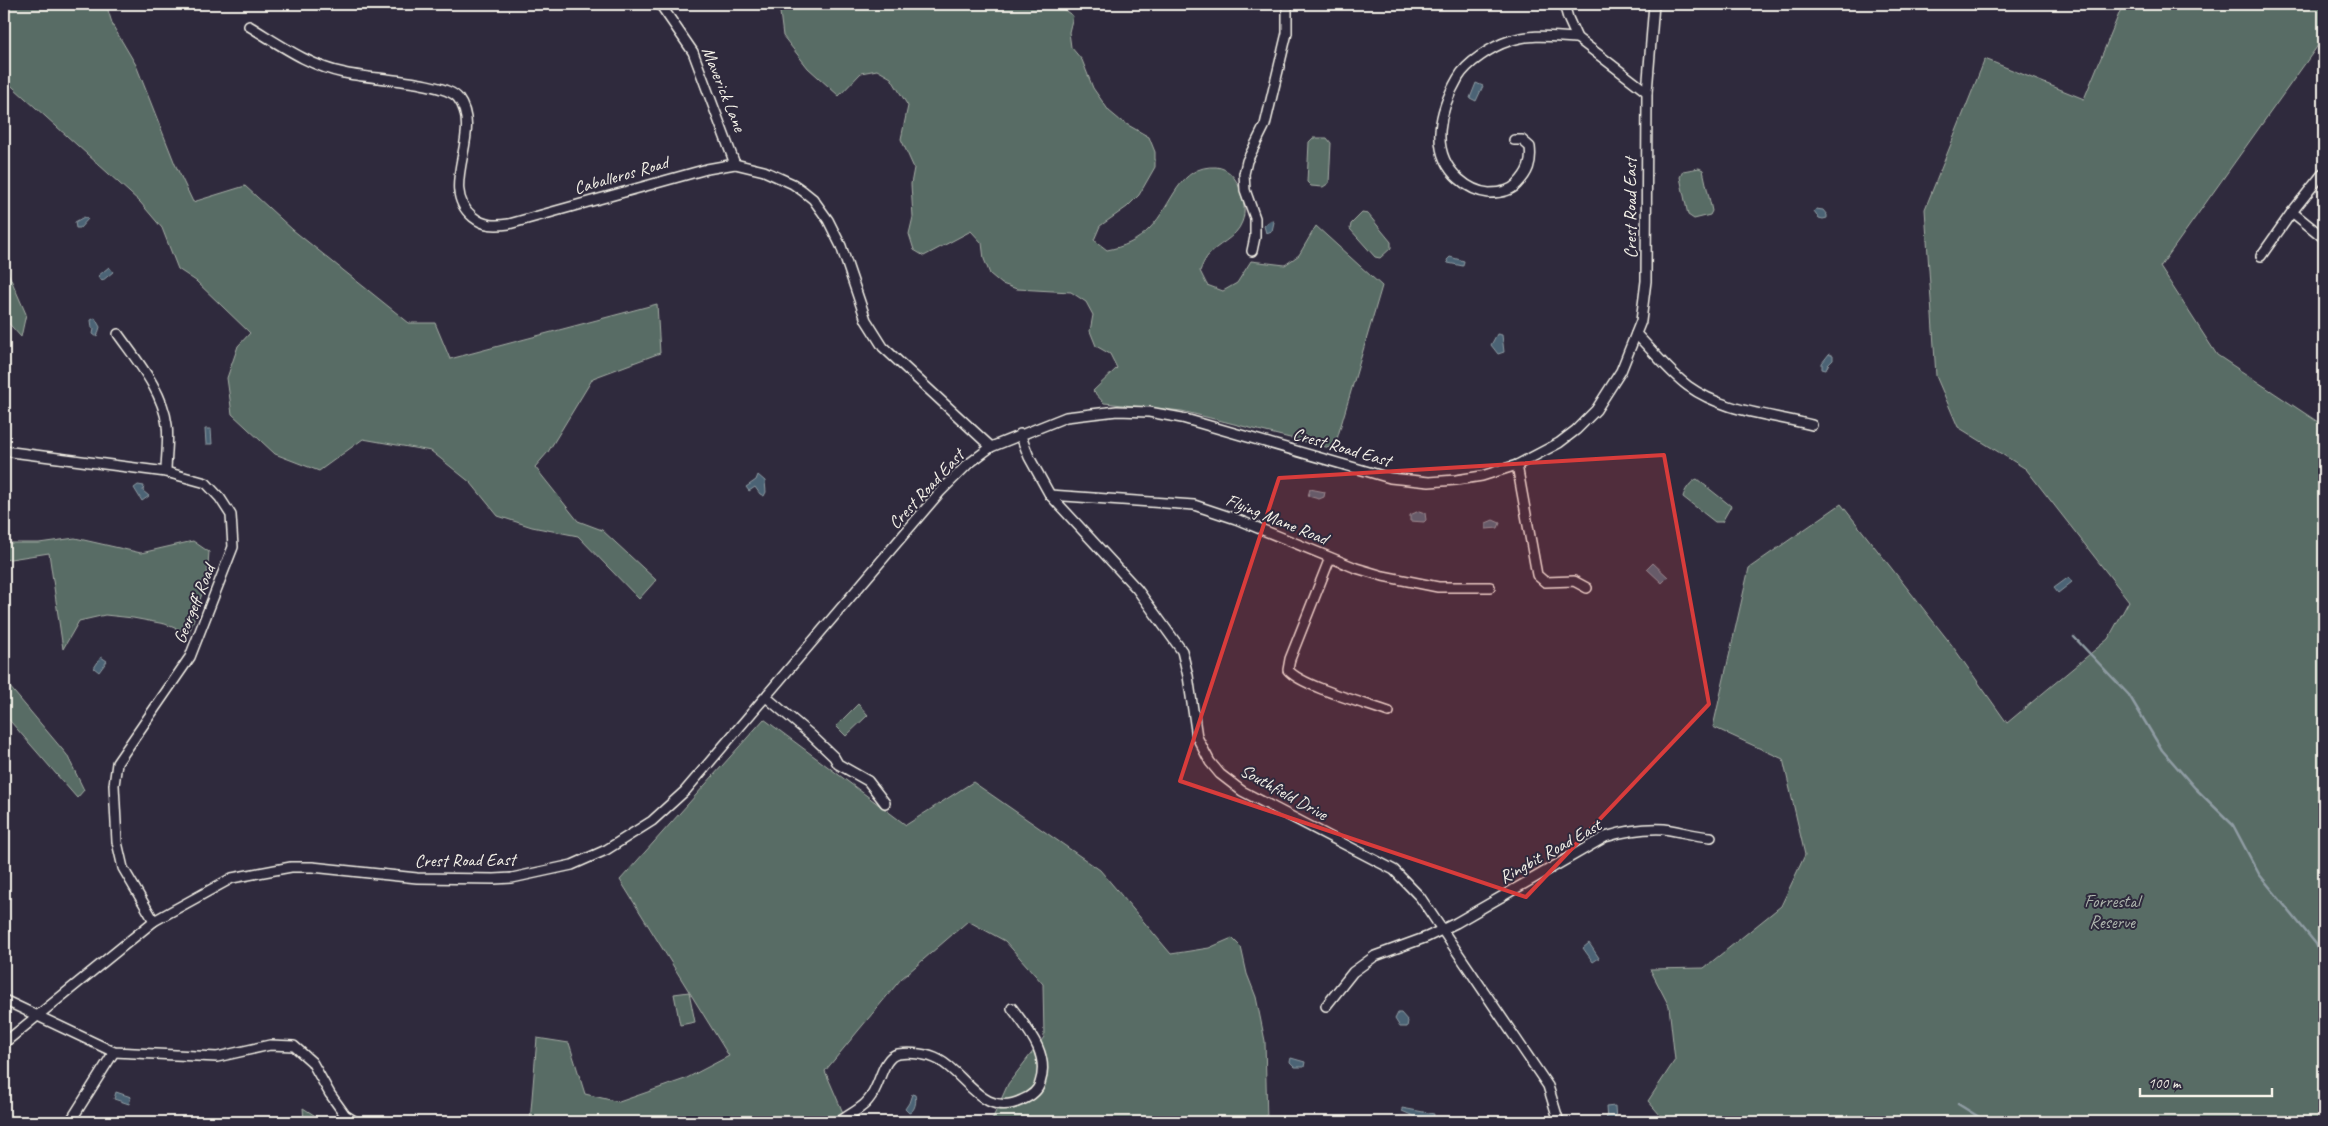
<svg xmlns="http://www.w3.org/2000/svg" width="2328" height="1126" font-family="Caveat,sans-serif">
<rect width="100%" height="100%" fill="#2f2a3d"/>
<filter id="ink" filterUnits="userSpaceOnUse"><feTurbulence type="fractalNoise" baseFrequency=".02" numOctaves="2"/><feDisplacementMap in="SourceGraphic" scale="10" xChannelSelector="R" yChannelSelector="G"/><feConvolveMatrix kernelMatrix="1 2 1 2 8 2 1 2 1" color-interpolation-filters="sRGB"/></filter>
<g filter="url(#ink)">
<g fill="#586c65" stroke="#a6aea6">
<path d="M4,4H106L113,26L136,65L175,164L193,202L245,186L293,230L409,323H435L450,359L657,304L660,353L593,378L548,452L535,467L578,521L602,530L656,580L639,599L578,536L532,527L498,516L471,483L431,451L363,439L319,471L275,454L232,414L227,378L238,346L250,333L196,281L178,269L162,228L140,202L4,79Z"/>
<path d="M779,4H1056L1073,16L1069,32L1071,47L1082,60L1093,88L1109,111L1121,121L1149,137L1155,152V167L1139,195L1127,207L1100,226L1094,240L1107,250C1123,247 1138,241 1150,228C1173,205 1178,165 1216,167C1228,168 1236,178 1240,189C1244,198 1246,213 1242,222C1236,239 1216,244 1207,257C1204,261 1202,266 1200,271L1207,285L1223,291L1237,283L1251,261L1285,265L1299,255L1316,226L1382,286L1334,449L1182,411L1104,403L1093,391L1117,368L1110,354L1096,346L1090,331L1093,315L1086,302L1071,292L1017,289L1002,284L990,274L984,259L982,243L971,231L924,256L914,250L909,234L913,217L911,184L914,168L901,139L908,106L891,78L877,70L861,73L839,96L808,68L783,36Z"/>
<path d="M2123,4H2324V37L2160,267L2217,355L2324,426V1122H1666L1648,1101L1675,1060L1669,1006L1650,969L1704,968L1781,906L1805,855L1783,759L1713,727L1749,568L1841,504L1951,644L2007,723L2108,639L2129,601L2026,469L1958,427L1936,376L1925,209L1985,59L2084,99Z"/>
<path d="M1313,138H1327L1331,143L1329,183L1323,187L1311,186L1307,182L1309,142Z"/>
<path d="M1699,168L1703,170L1712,211L1710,215L1694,219L1688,215L1680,177L1683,171Z"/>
<path d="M1362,213L1368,214L1391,242V248L1380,258L1375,257L1350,229L1351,224Z"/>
<path d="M4,221L6,268L26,314L21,337L4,318Z"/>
<path d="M1697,479L1731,506L1722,522H1715L1683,497C1684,491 1691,481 1697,479Z"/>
<path d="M4,520L8,523L5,543H39L75,538L141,553L193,541L209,552L207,578L189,634L165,624L133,618L105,615L79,621L63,649L49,553L4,560Z"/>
<path d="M4,680L67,755L84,790L77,798L4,714Z"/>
<path d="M858,704L868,715L846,736L836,726Z"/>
<path d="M764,719L906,825L973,782L1100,870L1171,954L1209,948L1232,938L1241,947L1247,974L1256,997L1265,1041L1267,1122H991L1008,1084L1044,1037L1043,984L1005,941L968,921L901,979L825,1071L847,1122H530L537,1038L569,1043L585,1094L619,1102L685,1079L729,1056L620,880Z"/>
<path d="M689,992L695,1022L680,1025L674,994Z"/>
<path d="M303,1108L325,1122H304Z"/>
</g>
<g fill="#4b6375" stroke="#8f9ca3">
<path d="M1476,83L1483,86L1476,101L1470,98Z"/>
<path d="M1816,209L1823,210L1827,215V218L1823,219L1819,218L1814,211Z"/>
<path d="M84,217L88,219L80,228H76L75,222Z"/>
<path d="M1271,220L1274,222L1272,231L1266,233L1264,226Z"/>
<path d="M1450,257L1464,261L1463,266L1448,263L1447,260Z"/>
<path d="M109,267L113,272L102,281L98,276Z"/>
<path d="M95,318L100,327L97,337L93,334L94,329L92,328L91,320Z"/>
<path d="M1497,334L1502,335L1504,352L1498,354L1491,345Z"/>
<path d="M1829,354L1833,356V360L1828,365L1826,370L1822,369V363Z"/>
<path d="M205,429H211L212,444H206Z"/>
<path d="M758,475L765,481L766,492L764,496L760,494L755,487L749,491L746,487L756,480Z"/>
<path d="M138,485L144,486L143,491L149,496L142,501L134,488Z"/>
<path d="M1310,489L1325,492L1324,497L1319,499L1308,496Z"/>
<path d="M1419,511L1425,513L1426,520L1424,522L1410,521V515Z"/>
<path d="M1493,520L1500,523L1498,528L1486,529V523Z"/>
<path d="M1653,563L1668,577L1662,583L1647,569Z"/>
<path d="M2069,577L2072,582L2058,593L2054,588Z"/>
<path d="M101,657L107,661L99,672L94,668Z"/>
<path d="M1589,943L1599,958L1593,962L1583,948Z"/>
<path d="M1398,1013H1401L1408,1021L1407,1027H1400L1395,1019Z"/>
<path d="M1291,1058L1305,1062L1304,1067H1295L1290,1062Z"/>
<path d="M116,1092L131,1097L129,1104L114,1099Z"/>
<path d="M912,1094L915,1095C917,1101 915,1111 909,1113L905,1109L909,1103Z"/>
<path d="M1615,1106L1616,1122H1607L1606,1107Z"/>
<path d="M1402,1108L1434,1114L1433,1122H1427L1402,1111Z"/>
</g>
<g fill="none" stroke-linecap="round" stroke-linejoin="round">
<g stroke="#8f9ca3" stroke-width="2.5">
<path d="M2074,637L2129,695L2162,750L2195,788L2233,825L2259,874L2316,944L2324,962"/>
<path d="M1958,1104L1987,1122"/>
</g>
<g stroke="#f4f1e8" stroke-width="12">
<g id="minor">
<path d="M660,4L693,52L735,164"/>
<path d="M1564,4L1568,18L1577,38L1647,92"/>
<path d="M249,26C279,44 309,66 344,73C368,79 445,81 458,98C485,134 436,187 473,217C484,226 495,226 509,224L707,169L735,164L764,171L793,184L803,191L813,199L828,220L841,246L866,320L883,347L991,447"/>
<path d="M1514,140H1522L1530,147C1532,163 1528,173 1517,184C1510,192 1498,193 1489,193C1477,192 1468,187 1459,179C1428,152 1440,109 1458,78C1466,63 1493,46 1509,41C1531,33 1555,37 1577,38"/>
<path d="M2292,212L2324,238"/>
<path d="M1252,251L1255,237V218L1245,190L1244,174L1247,161L1265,125L1287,33V4"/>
<path d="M2261,256L2292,212L2324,172"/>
<path d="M118,334C137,361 163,391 167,425C169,440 166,457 166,472"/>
<path d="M1636,334C1653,351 1669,372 1688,386C1724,412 1770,414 1812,425"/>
<path d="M1020,434L1029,457L1050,495L1137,589L1182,651L1188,676L1197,737L1210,762L1220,774L1242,791L1394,870L1420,897L1548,1086L1559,1122"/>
<path d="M4,451L166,472L206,483L220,498L231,515L233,547L190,657L117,763L114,785L117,842L123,868L154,921"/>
<path d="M1517,465L1537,575L1545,582L1574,581L1587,588"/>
<path d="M1050,495L1194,505L1236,519L1356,568L1383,576L1438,587H1490"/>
<path d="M1330,558L1290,659L1288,670C1301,686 1367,704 1389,712"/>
<path d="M766,697L811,735L834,757L838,764L868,781L885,803"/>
<path d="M4,1000L114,1052L217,1057L270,1045L294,1046L312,1062L330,1094L345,1115L356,1122"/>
<path d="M1326,1006L1353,972L1375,956L1427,937L1456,923L1605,837C1625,831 1643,828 1664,829C1679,831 1695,836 1711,837"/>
<path d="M4,1043L154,921L232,878L291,867H312L417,878L494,879L512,878L572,865L606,850L652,821L685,791L940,492L967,465L991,447L1066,417L1117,411L1149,412L1182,418L1390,478L1429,482L1456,480L1482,476L1517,465L1559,443L1576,430L1596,410L1621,371L1641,321L1646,281L1647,92L1654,4"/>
<path d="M70,1122L114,1052"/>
<path d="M839,1122C856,1109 867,1108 876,1087C881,1077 885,1056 898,1054C911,1052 928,1054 939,1060C966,1074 983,1119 1022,1100C1029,1097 1038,1091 1040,1083C1050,1054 1028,1030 1012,1008"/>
</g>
</g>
<use href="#minor" stroke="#2f2a3d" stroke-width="9"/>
</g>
</g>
<path fill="#d93c3b" fill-opacity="0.2" stroke="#d93c3b" stroke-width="4" stroke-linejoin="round" d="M1664,455L1709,704L1526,897L1180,781L1279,478Z"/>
<g text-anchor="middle" stroke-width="4" stroke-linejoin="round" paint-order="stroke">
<g font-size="18" fill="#f4f1e8" stroke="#2f2a3d">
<text transform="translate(724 89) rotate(68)" y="6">Maverick Lane</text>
<text transform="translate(621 175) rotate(-16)" y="6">Caballeros Road</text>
<text transform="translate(1630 208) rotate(-90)" y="6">Crest Road East</text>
<text transform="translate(1342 447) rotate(16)" y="6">Crest Road East</text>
<text transform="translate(926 489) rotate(-47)" y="6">Crest Road East</text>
<text transform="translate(1277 519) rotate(22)" y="6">Flying Mane Road</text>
<text transform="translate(194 604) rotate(-68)" y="6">Georgeff Road</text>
<text transform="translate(1284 792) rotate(29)" y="6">Southfield Drive</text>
<text transform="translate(1550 851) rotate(-29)" y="6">Ringbit Road East</text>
<text transform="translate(465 860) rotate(-1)" y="6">Crest Road East</text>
</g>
<g font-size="18" fill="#aeb5ad" stroke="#2f2a3d">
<text x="2112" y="907">Forrestal<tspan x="2112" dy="21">Reserve</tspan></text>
</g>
</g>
<rect width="2328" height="1126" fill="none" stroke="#2f2a3d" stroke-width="20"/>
<rect x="10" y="10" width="2308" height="1106" fill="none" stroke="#f4f1e8" stroke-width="2" filter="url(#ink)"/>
<path d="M2140 1088v8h132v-8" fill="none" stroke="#f4f1e8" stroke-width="2.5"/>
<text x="2148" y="1088" font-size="15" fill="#f4f1e8" stroke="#2f2a3d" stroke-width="4" paint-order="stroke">100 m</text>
</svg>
